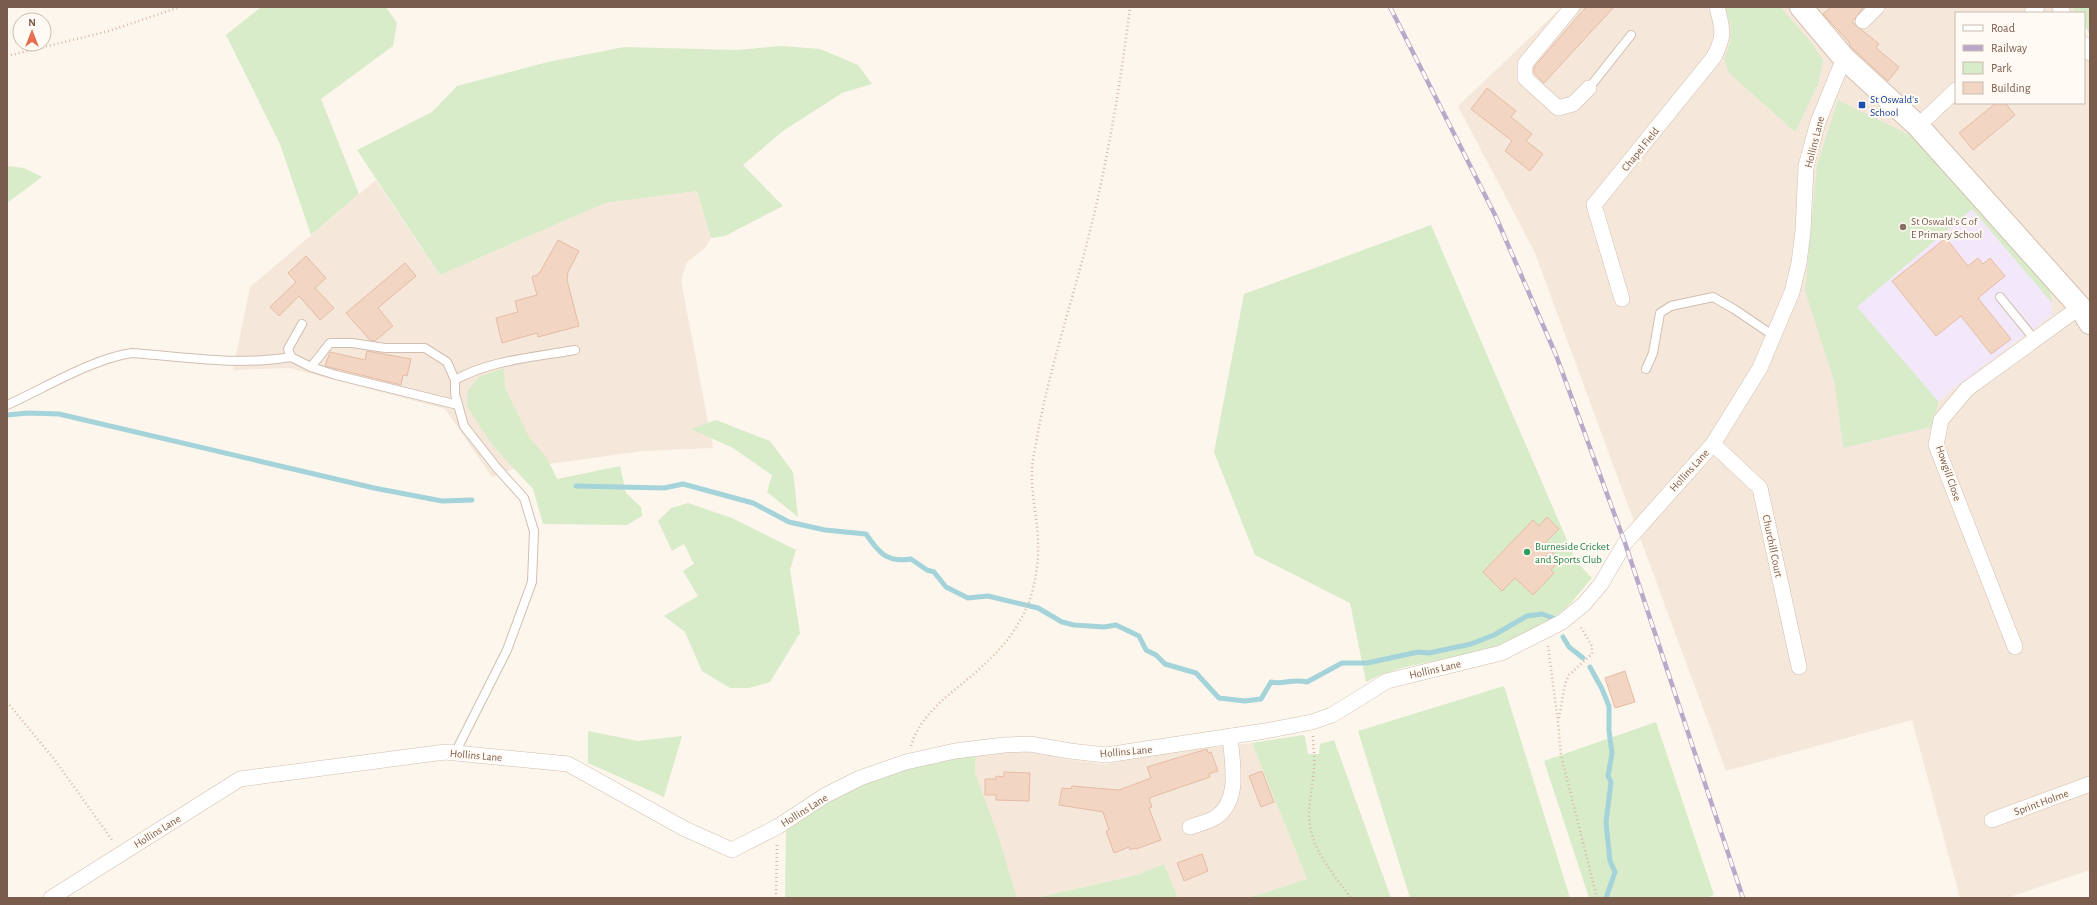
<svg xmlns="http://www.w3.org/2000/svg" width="2097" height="905" font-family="'Alegreya Sans',sans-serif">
<rect width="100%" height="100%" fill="#fdf6ec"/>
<g fill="#f5e8da">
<path d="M1562,7H2074L2076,13H1956V103H2084V29L2090,42V870L2007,898H1960L1912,720L1726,771L1535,253L1458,106Z"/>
<path d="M376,180L440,275L605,203L697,191L711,238L706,247L687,262L681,280L713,448L643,451L513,469L492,477L445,409L289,368L233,370L250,287Z"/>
<path d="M1252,743L1307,879L1248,898H1178L1164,865L1137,875L1035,898H1017L1000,841L981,794L975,773L976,754L1009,750L1031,751L1065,759L1106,764L1171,752Z"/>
</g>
<path fill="#f3e8fa" d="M1838,100L1918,139L2050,288L2052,303V315L1954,388L1939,402L1931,427L1843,448L1835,384L1805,291L1817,165Z"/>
<g fill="#d8ecc9">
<path d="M261,7H386L397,23L393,46L321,99L359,194L311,235L280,144L226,35Z"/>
<path d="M1725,7H1780L1810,41L1823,60L1818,84L1795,132L1729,73L1724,59L1730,42L1731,27Z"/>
<path d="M2072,7H2090V34L2084,25V13H2076Z"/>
<path d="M781,46L820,49L858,65L872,84L842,93L783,131L743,165L783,206L725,236L711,238L697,191L605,203L440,275L357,150L432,112L457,86L548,62L624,47L737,50Z"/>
<path d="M1838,100L1918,139L2050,288L2052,303L1972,209L1857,307L1939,402L1931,427L1843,448L1835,384L1805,291L1817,165Z"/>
<path d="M7,166L24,168L42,177L7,203Z"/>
<path d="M1431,225L1576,561L1592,578C1582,589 1573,603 1561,612C1543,626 1504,645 1481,651C1443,662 1403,662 1366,682L1350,603L1255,555L1214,452L1244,294Z"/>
<path d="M504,368L505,388L529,437L547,458L557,479L620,466L626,493L641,507L642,516L627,525L543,524L533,489L494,447L467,407L468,390L479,377Z"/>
<path d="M716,420L770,441L793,472L798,517L767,492L772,475L733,448L691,429Z"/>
<path d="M688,503L732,518L796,550L790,570L800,633L770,682L749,688H730L702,671L685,632L664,616L698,596L683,571L694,564L684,544L672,551L658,521L671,508Z"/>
<path d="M1504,686L1570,898H1410L1358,731Z"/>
<path d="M1656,722L1714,895L1705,898H1589L1544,761Z"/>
<path d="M588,731L638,741L682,736L664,797L588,763Z"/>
<path d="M1303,735L1305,737L1308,754H1319L1320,744L1334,740L1391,898H1248L1307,879L1252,743Z"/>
<path d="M976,754L975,773L1000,841L1017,898H785L786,831C803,819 821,806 839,796C881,774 930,763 976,754Z"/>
<path d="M1164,864L1178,898H1035L1137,875Z"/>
</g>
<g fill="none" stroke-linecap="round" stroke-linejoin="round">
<g stroke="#a5d3da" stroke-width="5">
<path d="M7,415L28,413L59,414L374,488L442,501L472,500"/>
<path d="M576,486L664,488L683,484L753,503L789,522L825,530L866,534C879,553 887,563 911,559L927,570L934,572L946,587L968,598L988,596L1038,608L1062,622L1074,625L1104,627L1116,625L1139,636L1146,650L1156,655L1165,664L1196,673L1219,698L1245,701L1261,699L1271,682C1285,685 1291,678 1307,682L1342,663H1367L1418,652L1429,653L1471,644L1494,635L1527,616L1542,614L1553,618"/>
<path d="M1563,637L1569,647L1583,658"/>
<path d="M1590,667L1602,689L1609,706V731L1612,753L1608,776L1611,782L1606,822L1610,861L1615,872L1606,898"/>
</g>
</g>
<g fill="#f3d5c3" stroke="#e6bba3">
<path d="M1586,7H1614L1544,83L1534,73V67Z"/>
<path d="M1831,7H1864L1852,22L1879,44L1876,48L1899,67L1888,81L1853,49L1849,44L1850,43L1823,14Z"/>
<path d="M1487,88L1516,111L1511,117L1532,134L1526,141L1543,154L1530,171L1505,151L1512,141L1471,109Z"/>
<path d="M1996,103H2005L2015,115L1973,150L1959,133Z"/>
<path d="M1946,238L1968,266L1978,258L1983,264L1990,258L2005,276L1978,298L2011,339L1991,354L1961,316L1936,336L1892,281Z"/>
<path d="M558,240L579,251L568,272L567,280L579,326L538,337L537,333L502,343L496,318L518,312L515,301L537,295L532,277L539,274Z"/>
<path d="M306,256L326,278L315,288L334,308L320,320L299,296L279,316L270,307L296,282L288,273Z"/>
<path d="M405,263L416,276L378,308L393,326L375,341L370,340L346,313Z"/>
<path d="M367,351L411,359L407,376L403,375L401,385L325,366L330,352L365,360Z"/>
<path d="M1547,517L1559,529L1544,544L1560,560L1551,570L1554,573L1533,595L1515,578L1502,591L1483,572L1533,520L1539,526Z"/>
<path d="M1625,671L1635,702L1615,708L1605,678Z"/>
<path d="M1207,749L1208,753L1211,752L1218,771L1209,774L1210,777L1149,798L1152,807L1149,808L1161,840L1136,849L1135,848L1130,850L1129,847L1114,853L1106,831L1109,830L1103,812L1059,805L1062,788L1071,789L1072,786L1119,790L1151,778L1147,767Z"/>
<path d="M1262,771L1274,802L1261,807L1249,776Z"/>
<path d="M1004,772L1030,773L1029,801L996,800V795H985V779H996V776L1004,777Z"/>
<path d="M1202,854L1208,871L1184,881L1177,863Z"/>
</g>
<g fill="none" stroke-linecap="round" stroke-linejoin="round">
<g stroke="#d1beb0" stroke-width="10">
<g id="lane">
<path d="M1589,88L1631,35"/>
<path d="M2000,297L2035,340"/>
<path d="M302,324L288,349L291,357L311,367"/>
<path d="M1646,369L1653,353L1660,313L1671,306L1713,297L1734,309L1774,336"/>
<path d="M455,380L447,362L425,348H385L352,343H330L311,367L336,375L458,405"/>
<path d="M7,405C43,389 94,358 132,353C185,357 239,366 291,357"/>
<path d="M455,753L507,650L532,582L534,531L524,498L497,468L464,426L455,394V380C490,360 536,357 575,350"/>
</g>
</g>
<g stroke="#d1beb0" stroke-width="16">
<g id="street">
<path d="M1572,7L1525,64V78L1558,108L1573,104L1589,88"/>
<path d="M2060,7L2063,13"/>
<path d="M2032,13L2037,7"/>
<path d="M1863,21L1877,7"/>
<path d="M2084,44L2090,53"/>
<path d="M1918,126L1956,90"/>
<path d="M1622,299L1594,205L1714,57C1725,35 1723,30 1717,7"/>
<path d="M1713,444L1760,488L1799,667"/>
<path d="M2015,647L1936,445L1941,420L1967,389L2080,307"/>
<path d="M1992,820L2090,784"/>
<path d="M1190,827C1198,824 1209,822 1216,817C1241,800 1232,763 1230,736"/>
<path d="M51,898L240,779L445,752L568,764L685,829L732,850L777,827L826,795L860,778L906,762L955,751L1004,745L1030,744L1070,751L1106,755L1265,731L1312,722L1332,715L1387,681L1501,653L1562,622L1584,604L1601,584L1625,543L1713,444L1760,368L1792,292L1799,263L1803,231L1806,166L1818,122L1844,58"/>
</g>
</g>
<g stroke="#d6c0b0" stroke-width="24">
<path id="secondary" d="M1801,7L1844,58L1918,126L2080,307L2090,323"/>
</g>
<g stroke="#d9b8a5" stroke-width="2.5" stroke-dasharray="1 3" stroke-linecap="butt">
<path d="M7,56L109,31L180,7"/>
<path d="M1548,646L1558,722L1561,755L1597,898"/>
<path d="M7,702L54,759L113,841"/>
<path d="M1559,718L1565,684L1569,675L1592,654V646L1580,626"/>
<path d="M1313,736C1313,747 1315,757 1314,767C1313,790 1305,811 1312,835C1319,858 1337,879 1351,898"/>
<path d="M911,746C922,708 962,687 988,661C1005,645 1020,625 1029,602C1035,585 1039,562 1038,544C1038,520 1031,496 1032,472C1032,459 1036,445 1038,432C1051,362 1075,293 1092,223C1109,152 1121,80 1130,7"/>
<path d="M776,898L777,843"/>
</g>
<use href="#lane" stroke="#fff" stroke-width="8"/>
<use href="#street" stroke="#fff" stroke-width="15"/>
<use href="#secondary" stroke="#fff" stroke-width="22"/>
<g stroke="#b9a8c9" stroke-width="4.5">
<path id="rail" d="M1390,7L1495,215L1556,355L1625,543L1743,898"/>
</g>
<use href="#rail" stroke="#fffaf3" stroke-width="3" stroke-dasharray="9" stroke-linecap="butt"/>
</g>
<rect fill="#1a4fb4" stroke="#fffaf3" stroke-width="1.5" x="1858" y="101" width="8" height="8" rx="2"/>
<circle fill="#8d6e63" stroke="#fffaf3" stroke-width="1.5" cx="1903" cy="227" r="4"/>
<circle fill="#2e9e5b" stroke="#fffaf3" stroke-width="1.5" cx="1527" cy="552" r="4"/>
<g text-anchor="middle" stroke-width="4" stroke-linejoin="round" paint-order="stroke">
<g font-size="11" fill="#164399" stroke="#fffaf3" text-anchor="start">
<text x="1870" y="103">St Oswald's<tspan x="1870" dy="13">School</tspan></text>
</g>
<g font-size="11" fill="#7a5c4d" stroke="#fffaf3">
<text transform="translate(1814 142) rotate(-76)" y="4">Hollins Lane</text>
<text transform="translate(1640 149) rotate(-51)" y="4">Chapel Field</text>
<text transform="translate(1689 470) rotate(-48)" y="4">Hollins Lane</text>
<text transform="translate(1949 473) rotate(71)" y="4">Howgill Close</text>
<text transform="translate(1773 546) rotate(78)" y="4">Churchill Court</text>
<text transform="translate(1435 669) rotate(-13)" y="4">Hollins Lane</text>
<text transform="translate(1126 751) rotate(-5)" y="4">Hollins Lane</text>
<text transform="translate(476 755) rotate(5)" y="4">Hollins Lane</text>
<text transform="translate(2041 802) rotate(-20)" y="4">Sprint Holme</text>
<text transform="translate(804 810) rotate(-32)" y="4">Hollins Lane</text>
<text transform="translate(157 831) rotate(-32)" y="4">Hollins Lane</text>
</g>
<g font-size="11" fill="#785e54" stroke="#fffaf3" text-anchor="start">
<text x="1911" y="225">St Oswald's C of<tspan x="1911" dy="13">E Primary School</tspan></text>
</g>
<g font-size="11" fill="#27864d" stroke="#fffaf3" text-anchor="start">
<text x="1535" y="550">Burneside Cricket<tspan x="1535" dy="13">and Sports Club</tspan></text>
</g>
</g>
<rect width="2097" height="905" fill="none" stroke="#7a5c4d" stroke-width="16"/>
<rect x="1955" y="12" width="130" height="92" fill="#fffaf3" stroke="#cabbb1"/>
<rect x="1963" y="25" width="20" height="6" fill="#ffffff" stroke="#cabbb1"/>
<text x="1991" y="32" font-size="12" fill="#7a5c4d">Road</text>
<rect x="1963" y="45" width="20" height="6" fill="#b9a8c9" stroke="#cabbb1"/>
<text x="1991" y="52" font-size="12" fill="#7a5c4d">Railway</text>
<rect x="1963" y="62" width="20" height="12" fill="#d8ecc9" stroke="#cabbb1"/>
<text x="1991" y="72" font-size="12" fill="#7a5c4d">Park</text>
<rect x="1963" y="82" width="20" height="12" fill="#f3d5c3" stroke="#cabbb1"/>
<text x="1991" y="92" font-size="12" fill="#7a5c4d">Building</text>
<g transform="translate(32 32)"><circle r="19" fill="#fffaf3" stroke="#cabbb1"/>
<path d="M0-3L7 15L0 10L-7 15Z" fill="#e76f51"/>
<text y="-6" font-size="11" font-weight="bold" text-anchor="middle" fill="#7a5c4d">N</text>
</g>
</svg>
